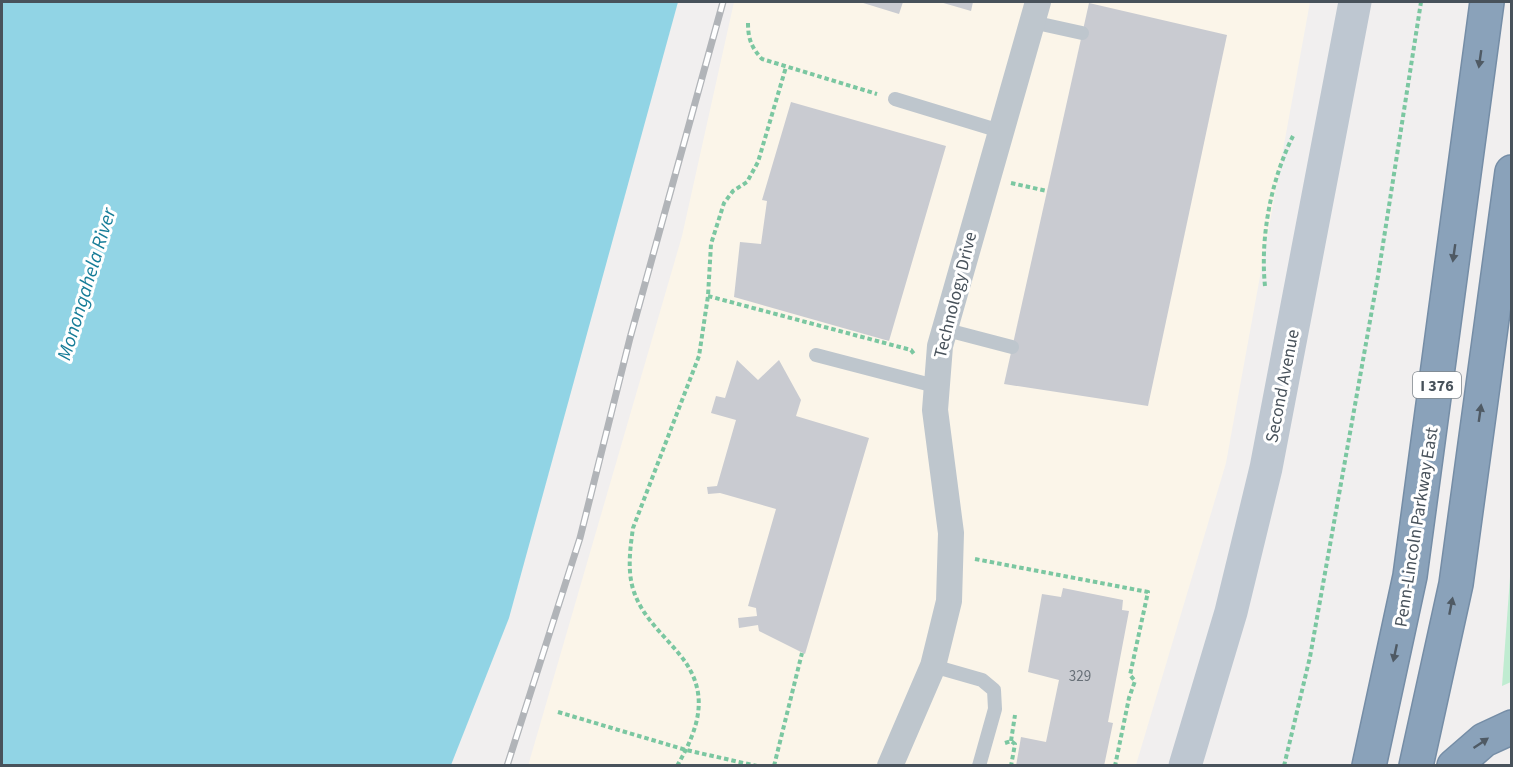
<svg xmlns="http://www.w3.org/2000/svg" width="1513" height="767" font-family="'Source Sans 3',sans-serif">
<rect width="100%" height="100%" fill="#f1efef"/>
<path fill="#fbf5e9" d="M734,2H1310L1226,463L1136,765L528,766L682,236Z"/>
<path fill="#c0ecd1" d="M1511,564V682L1502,686Z"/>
<path fill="#91d4e5" d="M2,2H678L509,618L451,765H2Z"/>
<g fill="#c9cbd1">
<path d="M860,2H903L899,14Z"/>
<path d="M940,2H973L971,11Z"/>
<path d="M1089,3L1227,35L1148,406L1004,384Z"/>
<path d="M791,102L946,146L889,341L734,297L740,242L761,244L767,201L762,200Z"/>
<path d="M737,360L758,380L779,360L801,400L796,416L869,438L805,654L759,631L758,625L739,628L738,618L757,616L756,608L748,606L776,509L720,493L708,494L707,487L717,486L736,420L711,413L716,396L725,398Z"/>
<path d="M1063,588L1123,600L1122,610L1129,611L1108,722L1113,723L1104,766H1016L1021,737L1046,742L1059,680L1028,672L1042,594L1061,597Z"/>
</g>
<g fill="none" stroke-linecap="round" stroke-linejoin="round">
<g stroke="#758da6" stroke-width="36">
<g id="highway">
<path d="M1369,766L1410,576L1487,2"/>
<path d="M1416,766L1456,584L1512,172"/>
<path d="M1454,766L1484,740L1512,727"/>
</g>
</g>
<g stroke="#7bc7a1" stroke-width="4" stroke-dasharray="4.5 3" stroke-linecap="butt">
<path d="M748,23C748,38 751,47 762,59L877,94"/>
<path d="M1011,183L1047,191"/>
<path d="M1265,286C1260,237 1271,180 1293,136"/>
<path d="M708,296L911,350L914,354"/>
<path d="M975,559L1148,592L1130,675L1135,681L1129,698L1115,766"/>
<path d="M558,712L686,750L757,766"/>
<path d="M1011,741L1015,715"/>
<path d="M1005,743L1011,741L1015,744L1011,766"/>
<path d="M677,766C699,728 711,693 680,655C664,635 643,618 634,592C627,572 630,549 633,528L699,356L708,296L711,244L724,203L733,191L747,182L758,162L786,67"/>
<path d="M774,766L802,653"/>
<path d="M1284,766L1310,657L1378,276L1421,2"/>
</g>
<g stroke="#bec6cd" stroke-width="14">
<path d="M1032,22L1082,33"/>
<path d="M895,99L1000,131"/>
<path d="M943,329L1012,347"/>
<path d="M816,355L935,386"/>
<path d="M933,666L982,680L994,690L995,709L979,766"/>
</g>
<path stroke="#bec6cd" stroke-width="26" d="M890,766L933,666L949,601L951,533L935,410L940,346L1038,2"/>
<path stroke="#bec7d1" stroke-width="33" d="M1185,766L1231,612L1266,468L1355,2"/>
<use href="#highway" stroke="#8aa2ba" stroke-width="33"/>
<g stroke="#b1b4b8" stroke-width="7">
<path id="rail" d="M507,766L580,538L630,338L723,2"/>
</g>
<use href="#rail" stroke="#fff" stroke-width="4.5" stroke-dasharray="14" stroke-linecap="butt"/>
</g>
<defs><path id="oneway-solid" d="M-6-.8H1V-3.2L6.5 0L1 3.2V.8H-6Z" transform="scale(1.5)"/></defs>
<g fill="#4f5a64">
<use href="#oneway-solid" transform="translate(1480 59) rotate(98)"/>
<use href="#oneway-solid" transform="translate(1454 253) rotate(98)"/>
<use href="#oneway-solid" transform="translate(1480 413) rotate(-82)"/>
<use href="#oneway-solid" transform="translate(1451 606) rotate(-79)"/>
<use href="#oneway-solid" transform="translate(1395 653) rotate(102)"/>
<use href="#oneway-solid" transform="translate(1481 743) rotate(-34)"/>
</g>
<g text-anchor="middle" stroke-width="6" stroke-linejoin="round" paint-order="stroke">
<g font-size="15" fill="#687078">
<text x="1080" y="681">329</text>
</g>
<rect fill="#fff" stroke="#7f868c" stroke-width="1.5" x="1413" y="372" width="48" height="26" rx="4.5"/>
<g font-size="16" font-weight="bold" fill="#48525b">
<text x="1437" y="391">I 376</text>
</g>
<g font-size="18" fill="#48525b" stroke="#fff">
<text transform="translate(955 295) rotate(-76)" y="6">Technology Drive</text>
<text transform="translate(1282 386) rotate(-79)" y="6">Second Avenue</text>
<text transform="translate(1416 527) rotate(-81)" y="6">Penn-Lincoln Parkway East</text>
</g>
<g font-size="20" font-style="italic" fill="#177d98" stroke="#fff">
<text transform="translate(86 284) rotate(-73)" y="7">Monongahela River</text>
</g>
</g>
<rect width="1513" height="767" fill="none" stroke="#48525b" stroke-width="6"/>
</svg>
